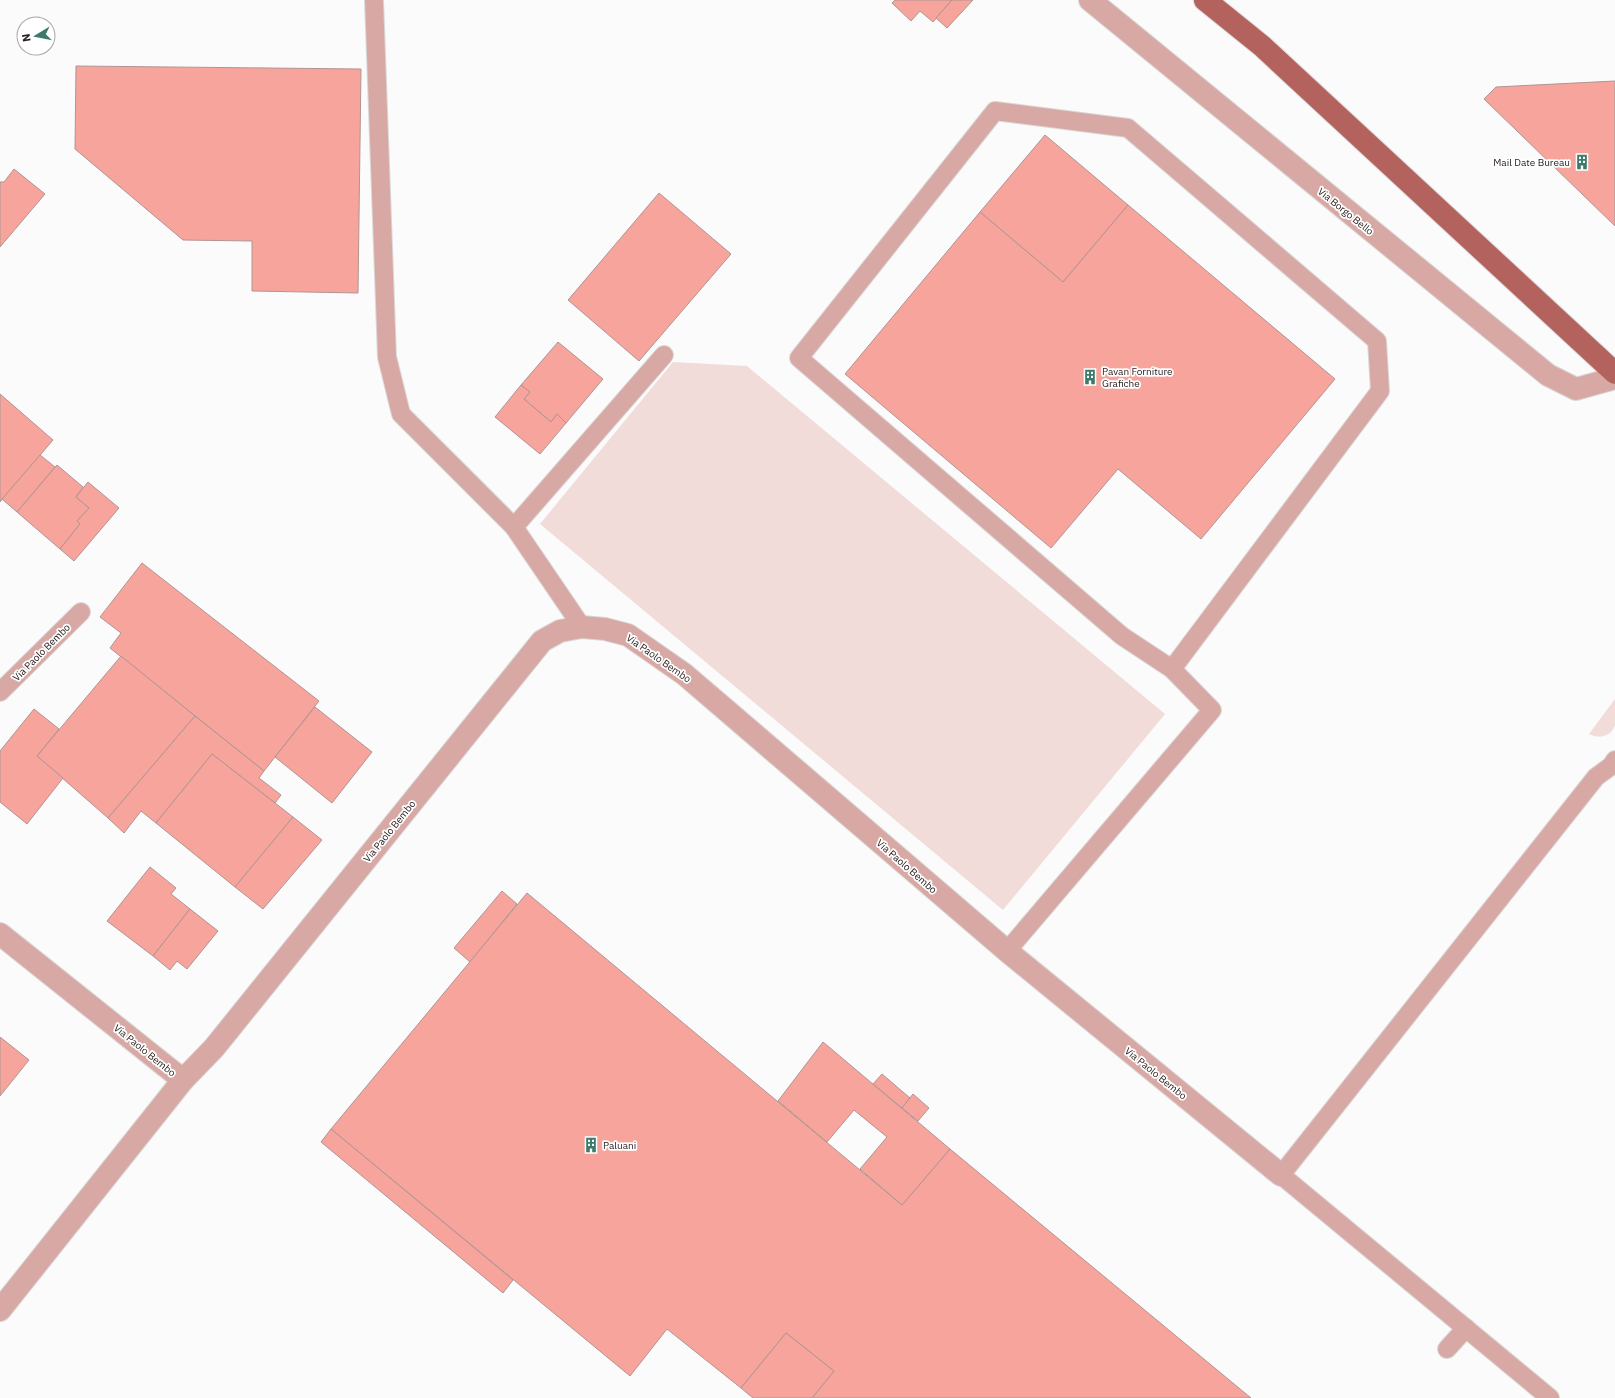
<svg xmlns="http://www.w3.org/2000/svg" width="1615" height="1398" font-family="'IBM Plex Sans',sans-serif">
<rect width="100%" height="100%" fill="#fbfbfb"/>
<g fill="#f1dcd9">
<path d="M673,362L747,366L1165,714L1003,910L540,524Z"/>
<path d="M1615,699C1615,707 1615,718 1615,725C1611,737 1599,739 1589,734Z"/>
</g>
<g fill="#f7a49d" stroke="#b19492">
<path d="M895,0H952L933,22L920,11L911,21L892,3Z"/>
<path d="M952,0H973L947,28L936,18Z"/>
<path d="M76,66L361,69L358,293L252,291V241L183,240L75,149Z"/>
<path d="M1615,81V226L1484,99L1496,87Z"/>
<path d="M1045,135L1128,205L1063,282L980,212Z"/>
<path d="M14,169L45,194L0,247V182H4Z"/>
<path d="M659,193L731,254L639,361L568,300Z"/>
<path d="M1128,205L1335,379L1201,539L1118,469L1051,548L845,374L980,212L1063,282Z"/>
<path d="M558,342L603,379L566,423L557,414L551,422L524,399L530,392L521,385Z"/>
<path d="M521,385L530,392L524,399L551,422L557,414L566,423L540,454L495,417Z"/>
<path d="M0,394L53,440L0,502Z"/>
<path d="M40,455L55,467L17,512L2,499Z"/>
<path d="M57,465L83,487L76,497L89,508L77,521L80,524L60,549L17,512Z"/>
<path d="M88,482L119,508L74,561L60,549L80,524L77,521L89,508L76,497Z"/>
<path d="M142,563L319,701L264,771L110,648L121,633L100,617Z"/>
<path d="M121,656L195,716L108,818L37,756Z"/>
<path d="M315,707L372,752L332,803L275,757Z"/>
<path d="M34,709L59,729L37,756L63,778L27,824L0,802V751Z"/>
<path d="M195,716L264,771L259,778L281,795L275,803L212,754L156,823L141,811L124,833L108,818Z"/>
<path d="M212,754L293,817L235,887L156,823Z"/>
<path d="M293,817L322,840L263,909L235,887Z"/>
<path d="M150,867L176,888L171,894L190,909L153,956L107,921Z"/>
<path d="M502,891L517,904L470,962L454,948Z"/>
<path d="M527,893L902,1205L950,1149L1251,1398H812L834,1371L786,1333L741,1388L667,1329L630,1376L331,1129Z"/>
<path d="M190,909L218,931L187,969L177,961L170,970L153,956Z"/>
<path d="M0,1037L29,1060L0,1096Z"/>
<path d="M823,1042L950,1149L902,1205L860,1169L887,1137L854,1110L827,1142L778,1101Z"/>
<path d="M882,1074L910,1098L902,1108L873,1084Z"/>
<path d="M913,1094L929,1108L918,1121L902,1108Z"/>
<path d="M331,1129L513,1280L503,1293L321,1142Z"/>
<path d="M786,1333L834,1371L812,1398H753L741,1388Z"/>
</g>
<g fill="none" stroke-linecap="round" stroke-linejoin="round">
<g stroke="#dad8d8" stroke-width="20">
<g id="service">
<path d="M374,0L387,357L401,414L514,527L582,627"/>
<path d="M514,527L664,355"/>
<path d="M0,692L81,612"/>
<path d="M1007,951L1212,710L1172,669L1380,391L1377,341L1128,128L995,111L799,358L1122,636L1172,669"/>
<path d="M1447,1349L1466,1328"/>
<path d="M1550,1398L1281,1175L1596,777L1611,766L1615,760"/>
</g>
</g>
<g stroke="#dad8d8" stroke-width="24">
<g id="minor">
<path d="M1090,0L1548,375L1576,389L1615,378"/>
<path d="M0,934L183,1080L214,1048L542,641L560,631L582,627L605,629L628,635L684,674L1007,951L1281,1175"/>
<path d="M0,1310L183,1080"/>
</g>
</g>
<g stroke="#dad8d8" stroke-width="24">
<path id="primary" d="M1205,0L1262,46L1615,373"/>
</g>
<use href="#service" stroke="#d8a9a4" stroke-width="18"/>
<use href="#minor" stroke="#d8a9a4" stroke-width="22"/>
<use href="#primary" stroke="#b4625d" stroke-width="22"/>
</g>
<defs>
<g id="building-bare" transform="scale(1.2)"><path d="M-4-6H4V6H1V3H-1V6H-4ZM-2.5-4.3h1.7v1.8h-1.7ZM.8-4.3h1.7v1.8H.8ZM-2.5-1h1.7V.8h-1.7ZM.8-1h1.7V.8H.8Z" fill="#3a7b6a" stroke="#fff" stroke-width="2.5" paint-order="stroke"/></g>
</defs>
<g fill-rule="evenodd">
<use href="#building-bare" x="1582" y="162"/>
<use href="#building-bare" x="1090" y="377"/>
<use href="#building-bare" x="591" y="1145"/>
</g>
<g text-anchor="middle" stroke-width="3.5" stroke-linejoin="round" paint-order="stroke">
<g font-size="10" fill="#2b201f" stroke="#fff" text-anchor="start">
<text x="1570" y="166" text-anchor="end">Mail Date Bureau</text>
<text x="1102" y="375">Pavan Forniture<tspan x="1102" dy="12">Grafiche</tspan></text>
<text x="603" y="1149">Paluani</text>
</g>
<g font-size="10" fill="#2b201f" stroke="#fff">
<text transform="translate(1346 211) rotate(39)" y="4">Via Borgo Bello</text>
<text transform="translate(41 652) rotate(-45)" y="4">Via Paolo Bembo</text>
<text transform="translate(659 658) rotate(35)" y="4">Via Paolo Bembo</text>
<text transform="translate(389 831) rotate(-51)" y="4">Via Paolo Bembo</text>
<text transform="translate(907 866) rotate(41)" y="4">Via Paolo Bembo</text>
<text transform="translate(145 1050) rotate(39)" y="4">Via Paolo Bembo</text>
<text transform="translate(1156 1073) rotate(39)" y="4">Via Paolo Bembo</text>
</g>
</g>
<g transform="translate(36 36) rotate(260)"><circle r="19" fill="#ffffff" stroke="#aaa6a5"/>
<path d="M0-3L7 15L0 10L-7 15Z" fill="#3a7b6a"/>
<text y="-6" font-size="11" font-weight="bold" text-anchor="middle" fill="#2b201f">N</text>
</g>
</svg>
